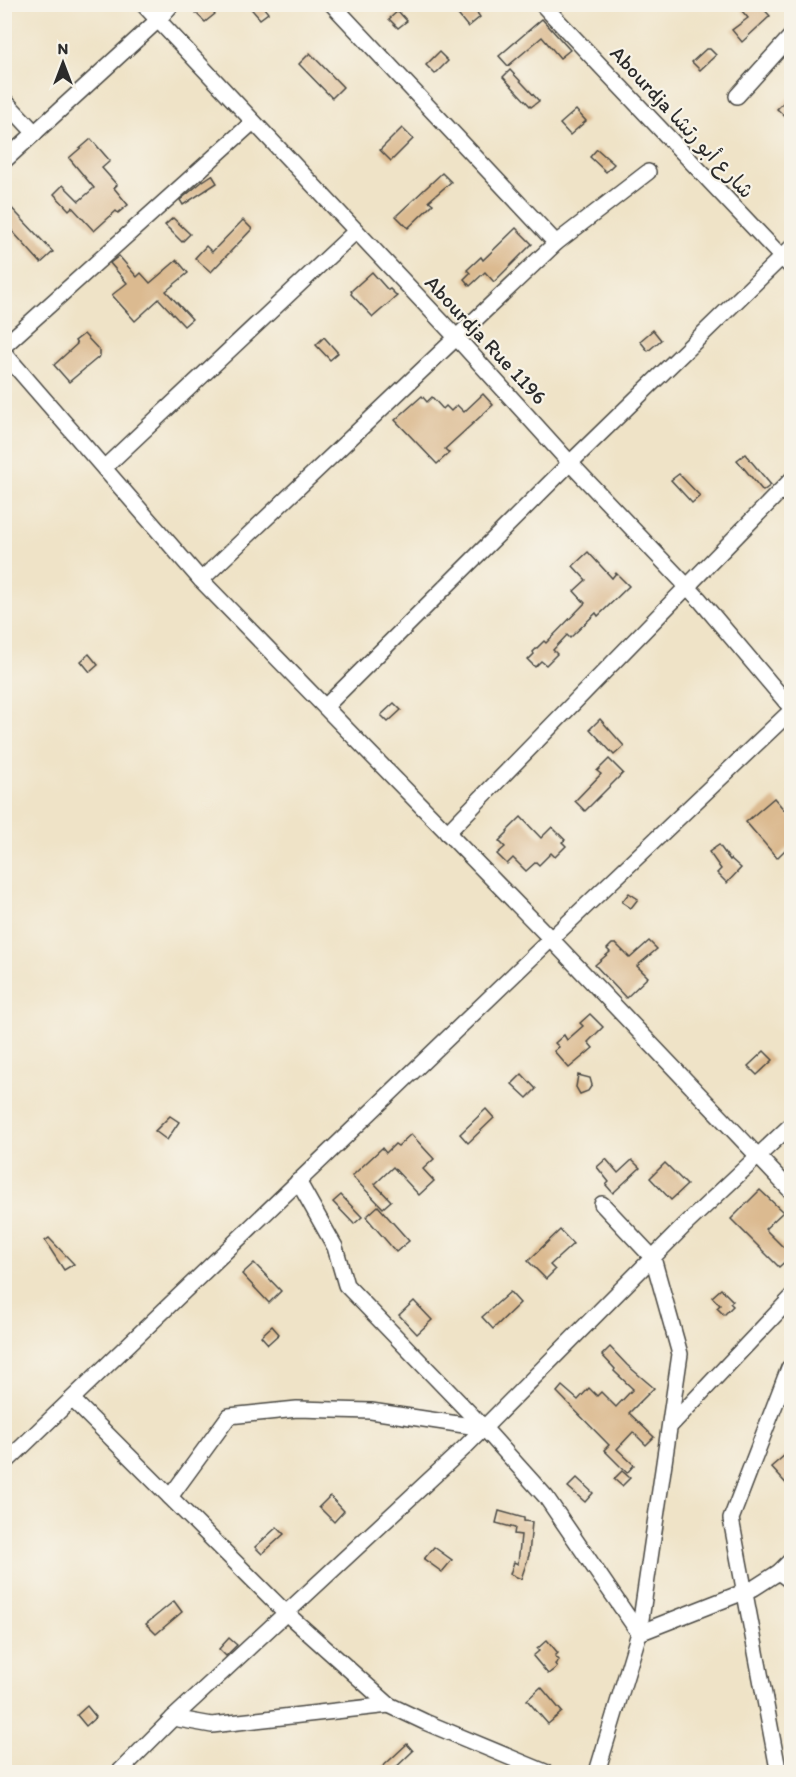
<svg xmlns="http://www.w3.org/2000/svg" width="796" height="1777" font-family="Itim,'Playpen Sans Arabic',sans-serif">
<rect width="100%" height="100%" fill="#f7f3e8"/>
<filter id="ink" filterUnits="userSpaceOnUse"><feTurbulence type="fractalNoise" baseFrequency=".0167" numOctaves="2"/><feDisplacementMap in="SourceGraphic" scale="12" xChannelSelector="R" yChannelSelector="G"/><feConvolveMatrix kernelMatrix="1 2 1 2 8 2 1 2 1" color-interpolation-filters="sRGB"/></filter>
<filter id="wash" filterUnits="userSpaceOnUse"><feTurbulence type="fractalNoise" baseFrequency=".008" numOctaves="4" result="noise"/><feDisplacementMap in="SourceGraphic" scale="24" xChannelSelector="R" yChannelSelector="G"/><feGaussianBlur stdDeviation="1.35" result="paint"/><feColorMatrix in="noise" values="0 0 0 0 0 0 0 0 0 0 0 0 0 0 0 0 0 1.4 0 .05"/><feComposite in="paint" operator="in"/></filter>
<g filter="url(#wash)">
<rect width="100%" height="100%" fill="#efe3c7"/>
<g id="blocks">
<g fill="#dbba90">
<path d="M206,4L215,14L205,22L196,13Z"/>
<path d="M247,4H261L268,13L260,19Z"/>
<path d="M462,4H471L480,17L468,27L455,11Z"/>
<path d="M736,4H759L770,16L742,42L732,30L748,18Z"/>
<path d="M398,11L407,21L398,28L389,19Z"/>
<path d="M542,19L570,50L560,58L542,37L508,66L499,56Z"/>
<path d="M706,49H710L716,55L700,70L692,62Z"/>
<path d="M439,52L448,61L435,74L426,65Z"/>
<path d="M310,53L343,87L332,98L299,64Z"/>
<path d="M510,70L539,101L531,107L503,77Z"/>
<path d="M792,94V123L777,109Z"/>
<path d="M576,110L586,121L570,135L560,124Z"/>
<path d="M402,128L413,139L391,161L380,150Z"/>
<path d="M91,139L110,161L102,168L117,185L114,188L128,205L118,213L116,211L94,231L72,207L69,210L54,194L63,185L79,201L94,188L69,158Z"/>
<path d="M597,149L614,164L606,172L590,157Z"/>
<path d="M442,173L451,182L429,201L433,204L408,228L396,216Z"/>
<path d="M212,175L217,183L183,205L180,200L203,181Z"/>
<path d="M4,200L53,252L41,263L4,222Z"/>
<path d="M173,218L190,234L182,242L165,225Z"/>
<path d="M243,220L252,229L211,272L195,258L206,246L212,252Z"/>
<path d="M516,228L532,244L494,282L485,272L470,286L464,279L470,273L467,270L481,257L483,260Z"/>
<path d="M119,256L137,277L141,273L150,283L177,260L188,273L166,291L192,319L184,326L159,299L135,321L112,295L127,283L110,263Z"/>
<path d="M372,272L388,290L390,289L397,296L373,317L351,294L352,292L351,291Z"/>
<path d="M653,330L661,340L648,351L640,341Z"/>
<path d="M84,334L100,351V356L69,382L54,365L77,344L75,341Z"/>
<path d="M324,337L338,353L330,360L316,345Z"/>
<path d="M483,394L493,405L445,449L449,453L437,464L395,420L422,396L427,402L432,397L443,409L446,406L451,411L457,405L464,412Z"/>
<path d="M745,454L771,485L763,491L737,460Z"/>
<path d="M679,474L700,496L692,503L671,480Z"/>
<path d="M588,552L612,578L616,573L629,586L598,616L596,613L570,638L567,635L553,650L557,654L546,665L541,661L535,667L528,660L534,654L533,652L544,641L546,643L585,603L574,591L586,580L573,566Z"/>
<path d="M89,654L98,665L90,672L81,661Z"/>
<path d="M394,703L401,710L388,722L381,715Z"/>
<path d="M600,719L624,746L614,755L590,729Z"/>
<path d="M609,759L623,773L585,811L575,801L601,774L597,771Z"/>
<path d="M774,798L792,819V843L777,858L746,822Z"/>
<path d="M521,817L541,838L552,827L565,840L562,842L566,846L555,857L551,853L539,865L536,862L526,871L513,858L507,864L497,854L505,847L499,841L508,832L507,831Z"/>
<path d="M719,845L730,860L731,859L741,868L727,883L717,873L721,869L709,852Z"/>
<path d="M629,893L638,899L631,908L622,902Z"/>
<path d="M649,941L657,949L637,966L648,977L626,998L595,965L610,952L607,949L612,944H616L630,958Z"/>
<path d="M590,1014L603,1027L588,1042L593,1048L569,1068L554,1051L559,1047L555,1043L564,1035L567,1040L583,1026L580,1023Z"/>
<path d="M764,1051L773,1060L757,1075L748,1066Z"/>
<path d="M522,1074L536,1089L527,1098L512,1084Z"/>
<path d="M578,1075L590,1078L592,1085L588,1091L580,1094L576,1087Z"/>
<path d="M486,1109L494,1118L468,1143L460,1134Z"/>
<path d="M170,1116L179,1122L167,1140L155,1131Z"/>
<path d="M411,1134L434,1159L423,1169L434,1181L419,1195L393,1167L375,1184L391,1201L383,1208L352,1176L382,1148L386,1153L395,1144L398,1146Z"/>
<path d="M606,1159L618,1173L632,1160L640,1168L613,1193L606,1185L609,1182L597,1167Z"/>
<path d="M665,1163L687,1185L671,1200L650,1178Z"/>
<path d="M760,1190L783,1212L765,1229L783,1247L792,1239V1255L779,1267L731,1219Z"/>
<path d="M341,1195L362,1217L354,1224L333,1202Z"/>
<path d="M378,1206L409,1241L396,1252L366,1217Z"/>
<path d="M560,1230L573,1244L550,1265L555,1270L546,1279L528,1261Z"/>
<path d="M49,1238L74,1264L64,1270L45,1241Z"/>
<path d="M254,1263L281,1291L269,1303L242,1274Z"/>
<path d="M721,1289L733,1301L730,1303L733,1306L724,1315L717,1308L720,1305L712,1297Z"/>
<path d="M510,1292L520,1303L493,1329L482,1317Z"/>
<path d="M414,1301L432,1320L417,1334L399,1315Z"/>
<path d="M272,1326L279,1334L268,1344L261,1336Z"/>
<path d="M610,1347L627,1365L654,1388L629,1413L654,1437L646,1445L633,1432L617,1449L634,1465L627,1473L604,1450L609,1445L557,1392L562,1386L578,1400L589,1388L597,1396L601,1392L616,1407L633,1389L614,1371L615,1369L602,1355Z"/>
<path d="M792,1449V1490L771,1467Z"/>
<path d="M622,1471L630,1478L622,1486L614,1479Z"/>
<path d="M577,1478L593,1493L585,1502L568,1487Z"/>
<path d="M330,1496L344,1511L334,1522L319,1507Z"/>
<path d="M499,1511L524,1518V1521L532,1522L529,1555L521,1579L510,1574L514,1562L518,1564L521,1535L514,1534L515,1528L496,1523Z"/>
<path d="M277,1527L284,1534L262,1554L255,1547Z"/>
<path d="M434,1547L452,1560L442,1572L424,1559Z"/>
<path d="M174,1601L182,1612L156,1634L146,1624Z"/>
<path d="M229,1638L237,1645L226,1656L219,1649Z"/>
<path d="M547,1640L558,1653L555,1656L559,1660L555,1664L557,1667L548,1674L533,1656L539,1651L537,1649Z"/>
<path d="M541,1687L562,1712L548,1724L527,1700Z"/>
<path d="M87,1706L96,1717L86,1726L77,1715Z"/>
<path d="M407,1744L413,1751L390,1773H376Z"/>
</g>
</g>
</g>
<g filter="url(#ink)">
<use href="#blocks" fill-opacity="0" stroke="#484742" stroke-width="1.5"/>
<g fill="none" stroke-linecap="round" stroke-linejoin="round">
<g stroke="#484742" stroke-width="18">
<g id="street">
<path d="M143,4L456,337L570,463L700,600L792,709"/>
<path d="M332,4L556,243"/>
<path d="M542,4L792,268"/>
<path d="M737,96L792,35"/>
<path d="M4,100L35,133"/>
<path d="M4,161L158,20L172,4"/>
<path d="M4,346L253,122"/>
<path d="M4,353L201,580L551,939L792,1192"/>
<path d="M104,468L356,231"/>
<path d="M201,580L556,243L648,172"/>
<path d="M325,707L570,463L792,247"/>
<path d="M447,833L792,479"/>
<path d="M298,1181L335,1247L346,1285L484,1428L546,1497L639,1633L754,1588L779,1572L792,1559"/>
<path d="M72,1399L286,1613L389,1705L425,1722L545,1772"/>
<path d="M670,1426L792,1297"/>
<path d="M4,1464L551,939L792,710"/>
<path d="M170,1497L229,1416L297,1409L371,1411L484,1428"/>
<path d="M779,1572L792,1582"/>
<path d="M173,1718L212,1725L389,1705"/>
<path d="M119,1772L173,1718L464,1448L684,1226L792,1124"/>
<path d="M597,1772L639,1633L680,1354L653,1258L602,1204"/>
<path d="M784,1772L778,1769L731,1519L789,1368L792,1366"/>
</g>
</g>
<use href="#street" stroke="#fff" stroke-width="15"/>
</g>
</g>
<g text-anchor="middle" stroke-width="4.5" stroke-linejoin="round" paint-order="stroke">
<g font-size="21" fill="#2b2b2b" stroke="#f7f3e8">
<text transform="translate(682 122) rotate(47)" y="7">Abourdja شارع أبو رتشا</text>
<text transform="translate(486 340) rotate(47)" y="7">Abourdja Rue 1196</text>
</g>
</g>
<rect width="796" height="1777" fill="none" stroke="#f7f3e8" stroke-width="24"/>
<g transform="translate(63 63)" stroke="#f7f3e8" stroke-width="4.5" paint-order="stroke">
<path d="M0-4.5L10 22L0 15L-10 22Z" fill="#2b2b2b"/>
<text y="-9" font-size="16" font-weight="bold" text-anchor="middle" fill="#2b2b2b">N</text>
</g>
</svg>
